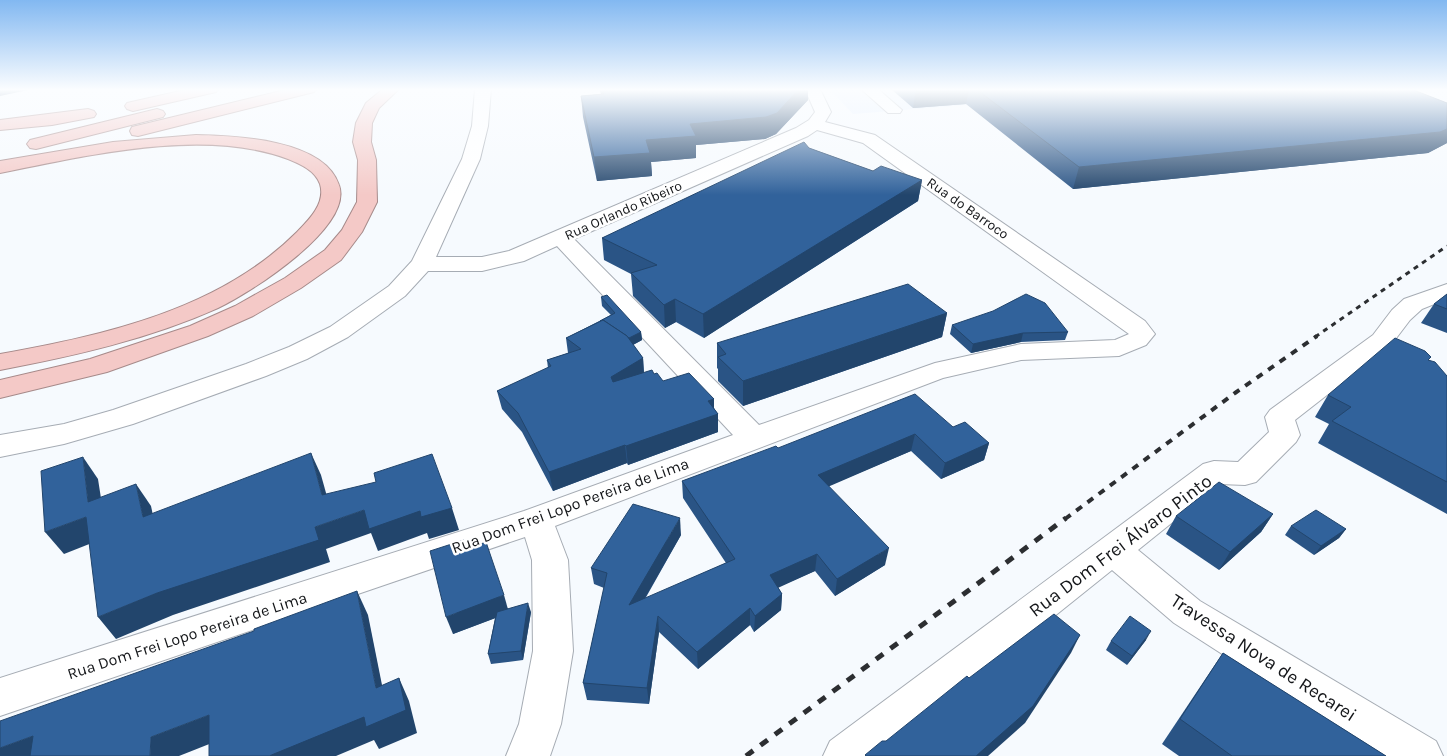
<svg xmlns="http://www.w3.org/2000/svg" width="1447" height="756" font-family="Karla,sans-serif">
<rect width="100%" height="100%" fill="#f6fafe"/>
<path fill="#e5f0fe" d="M829,89H1165L853,114Z"/>
<g fill="none" stroke-linecap="round" stroke-linejoin="round">
<g stroke="#a6acb4" stroke-width="2">
<g id="minor">
<path d="M475,89H491L488,126L480,159L436,257H482L509,251L796,128L809,120L815,112L805,89H820L831,112L825,122L875,135L1145,321L1155,334L1146,345L1119,356L1021,360L943,378L555,526L568,560L573,651L561,724L550,756H506L519,724L533,651L532,560L525,537L0,716V678L524,511L733,435L557,246L524,261L482,271H428L405,296L348,337L307,359L266,376L133,424L64,444L0,457V435L64,424L113,410L246,364L289,347L330,327L389,286L412,261L462,159L472,126ZM817,130L863,143L1129,334L1115,340L1021,344L935,363L759,425L574,239L808,136Z"/>
<path d="M861,89H878L902,110L900,113H888Z"/>
<path d="M1447,284V299L1422,309L1410,320L1391,345L1295,420L1300,435L1296,442L1256,482L1245,485L1220,484L1138,550L1200,601L1436,741L1443,756H1381L1174,623L1112,570L880,756H823L830,741L1203,464L1214,461L1238,462L1269,432L1265,417L1270,410L1373,335L1392,310L1404,299Z"/>
</g>
</g>
<g stroke="#a68a8a" stroke-width="2">
<g id="highway">
<path d="M189,89H218L216,92L133,111L127,109L125,106L127,103Z"/>
<path d="M289,89H316L314,92L138,136L132,135L130,131L132,127Z"/>
<path d="M383,89H399L379,108L372,123L371,142L376,160L377,202L362,232L341,260L301,288L253,316L208,336L107,372L0,398V380L90,359L190,326L235,306L285,278L325,250L342,230L357,202L358,160L353,142L356,123L366,103Z"/>
<path d="M88,109L94,111L96,114L94,117L52,125L0,130V120Z"/>
<path d="M157,109L163,111L165,114L163,117L36,149L30,148L27,144L30,140Z"/>
<path d="M196,135C236,136 324,139 339,185C354,227 250,293 218,308C149,339 74,356 0,370V354C105,335 219,310 297,232C309,220 326,203 320,184C315,170 300,164 288,159C203,127 87,156 0,173V161L113,142Z"/>
</g>
</g>
<use href="#minor" fill="#fff" fill-rule="evenodd"/>
<use href="#highway" fill="#f4c9c7" fill-rule="evenodd"/>
<path stroke="#2c2e31" stroke-width="3" stroke-dasharray="5 5" stroke-linecap="butt" d="M1315,337L1447,246"/>
<path stroke="#2c2e31" stroke-width="4" stroke-dasharray="7 7" stroke-linecap="butt" d="M1065,519L1235,393L1317,336"/>
<path stroke="#2c2e31" stroke-width="5" stroke-dasharray="9 9" stroke-linecap="butt" d="M746,756L1066,518"/>
</g>
<g fill="#2a5485">
<path d="M599,89H799L808,100L776,134L765,139L696,145V158L651,162L652,176L597,181L583,117L581,96L601,94Z"/>
<path d="M891,89H1411L1447,103V143L1428,153L1073,189L966,104L913,108Z"/>
<path d="M809,148L873,171L922,180L918,201L704,338L676,322L665,328L633,296L631,274L604,260L602,238Z"/>
<path d="M1447,294V333L1421,323L1434,304Z"/>
<path d="M601,297L641,332L642,340L633,345L643,358L644,373L654,374L663,381L714,399V408L718,414V432L628,465L627,463L553,491L522,432L502,409L497,391L548,368L547,360L568,353L566,338L611,315L602,306Z"/>
<path d="M947,313L942,337L743,406L718,381V369L717,368V343Z"/>
<path d="M952,325L1068,332L1065,340L1021,342L971,353L950,334Z"/>
<path d="M1429,360L1447,376V514L1318,443L1329,424L1315,417L1328,395Z"/>
<path d="M953,427L989,443L984,460L941,479L911,451L828,486L885,565L835,596L815,571L778,587L782,594L781,610L754,632L750,625L698,669L659,632L649,704L587,700L583,683L604,588L594,584L591,568L681,535L645,599L726,563L683,498L682,481L778,448Z"/>
<path d="M1273,514L1261,532L1219,570L1166,534L1176,516Z"/>
<path d="M1291,526L1346,529L1339,538L1314,555L1285,535Z"/>
<path d="M467,549L508,609L531,612L523,660L491,664L488,654L495,618L453,634Z"/>
<path d="M1146,640L1127,665L1106,650L1111,641Z"/>
<path d="M1223,653L1386,756H1179L1162,744L1206,678Z"/>
</g>
<g fill="#22456c">
<path d="M0,89H33L0,96Z"/>
<path d="M799,89H808V100L776,134L765,139L696,145V158L651,162L652,176L597,181L594,157L690,124Z"/>
<path d="M916,89H969L966,104L913,108Z"/>
<path d="M1447,129V143L1428,153L1073,189L1079,167Z"/>
<path d="M922,180L918,201L704,338L703,314Z"/>
<path d="M675,299L676,322L665,328L664,305Z"/>
<path d="M947,313L942,337L743,406V381Z"/>
<path d="M641,332L642,340L629,347L628,339Z"/>
<path d="M1023,333L1021,342L971,353L973,344Z"/>
<path d="M643,358L644,376L613,396L611,377Z"/>
<path d="M714,399V415L718,414V432L628,465L626,446L708,401Z"/>
<path d="M915,434L911,451L816,492L818,475Z"/>
<path d="M989,443L984,460L941,479L945,463Z"/>
<path d="M625,445L627,463L553,491L549,472Z"/>
<path d="M311,453L321,475L333,518L322,495Z"/>
<path d="M83,457L98,479L105,524L88,502Z"/>
<path d="M136,484L151,506L158,539L143,517Z"/>
<path d="M452,508L459,530L429,539L427,533L378,551L371,533L326,549L330,562L173,615L116,639L98,617L315,527L364,510Z"/>
<path d="M1273,514L1261,532L1219,570L1230,552Z"/>
<path d="M86,517L102,539L64,554L45,532Z"/>
<path d="M680,518L681,535L631,622L629,605Z"/>
<path d="M1346,529L1339,538L1314,555L1321,546Z"/>
<path d="M889,548L885,565L835,596L837,579Z"/>
<path d="M817,554L815,571L769,592L770,575Z"/>
<path d="M357,591L368,615L387,710L376,688Z"/>
<path d="M782,594L781,610L754,632L755,616Z"/>
<path d="M504,595L509,613L453,634L446,617Z"/>
<path d="M528,603L531,612L523,660L521,651Z"/>
<path d="M750,608V625L698,669L697,652Z"/>
<path d="M658,616L659,632L649,704L647,688Z"/>
<path d="M1151,631L1146,640L1127,665L1132,656Z"/>
<path d="M1080,635L1071,653L1025,723L988,756H976Z"/>
<path d="M399,678L409,701L417,733L379,749L374,740L336,756H269Z"/>
<path d="M209,715L227,737L179,756H150L151,737Z"/>
<path d="M33,736L56,756H0V748Z"/>
</g>
<g fill="#31629b" stroke="#22456c">
<path d="M603,89H799L777,113L766,117L690,124L696,136L646,140L650,153L594,157L581,96L604,94Z"/>
<path d="M976,89H1411L1447,103V129L1440,132L1079,167Z"/>
<path d="M804,142L809,148L873,171L881,166L922,180L703,314L675,299L664,305L631,273L657,265L602,238Z"/>
<path d="M908,284L947,313L743,381L718,357L726,354L717,343Z"/>
<path d="M1026,294L1045,303L1068,332L1023,333L973,344L952,325L993,311Z"/>
<path d="M1447,294V309L1434,304Z"/>
<path d="M607,295L641,332L629,338L627,336L603,320L600,321L615,313L601,297Z"/>
<path d="M603,320L627,336L643,358L611,377L613,382L652,370L654,374L657,373L663,381L689,373L714,399L708,401L718,414L626,446L625,445L549,472L518,413L497,391L551,366L547,360L581,349L566,338Z"/>
<path d="M1395,338L1425,351L1431,357L1428,360L1435,362L1447,376V482L1332,421L1351,407L1328,395Z"/>
<path d="M915,394L953,427L965,422L989,443L945,463L915,434L818,475L889,548L837,579L817,554L770,575L782,594L755,616L750,608L697,652L658,616L647,688L583,683L607,573L591,568L633,504L680,518L629,605L735,559L682,481L776,446L778,448Z"/>
<path d="M311,453L322,495L376,482L374,473L432,454L452,508L421,517L420,511L369,529L364,510L315,527L319,540L157,593L98,617L86,517L45,532L41,471L83,457L88,502L136,484L143,517Z"/>
<path d="M1219,482L1273,514L1230,552L1176,516Z"/>
<path d="M1316,510L1346,529L1321,546L1291,526Z"/>
<path d="M464,540L467,549L486,542L504,595L446,617L430,551Z"/>
<path d="M357,591L376,688L399,678L406,710L366,727L364,717L269,756H209V715L151,737L150,756H30L33,736L0,748V721L254,631V629Z"/>
<path d="M528,603L521,651L488,654L497,612Z"/>
<path d="M1054,614L1080,635L1033,706L976,756H866L865,755L882,741H886L967,676L969,678Z"/>
<path d="M1130,616L1151,631L1132,656L1111,641Z"/>
<path d="M1223,653L1386,756H1232L1180,719Z"/>
</g>
<linearGradient id="sky" x2="0" y2="1"><stop stop-color="#82b8f1"/><stop offset="0.46" stop-color="#fbfdff"/><stop offset="1" stop-color="#fbfdff" stop-opacity="0"/></linearGradient>
<rect width="1447" height="195" fill="url(#sky)"/>
<g text-anchor="middle" stroke-width="5" stroke-linejoin="round" paint-order="stroke">
<g font-size="14" fill="#141619" stroke="#fff">
<text transform="translate(968 208) rotate(35)" y="5">Rua do Barroco</text>
<text transform="translate(623 210) rotate(-24)" y="5">Rua Orlando Ribeiro</text>
</g>
<g font-size="16" fill="#141619" stroke="#fff">
<text transform="translate(570 505) rotate(-20)" y="6">Rua Dom Frei Lopo Pereira de Lima</text>
<text transform="translate(187 635) rotate(-18)" y="6">Rua Dom Frei Lopo Pereira de Lima</text>
</g>
<g font-size="19" fill="#141619" stroke="#fff">
<text transform="translate(1120 545) rotate(-37)" y="7">Rua Dom Frei Álvaro Pinto</text>
<text transform="translate(1264 657) rotate(33)" y="7">Travessa Nova de Recarei</text>
</g>
</g>
</svg>
